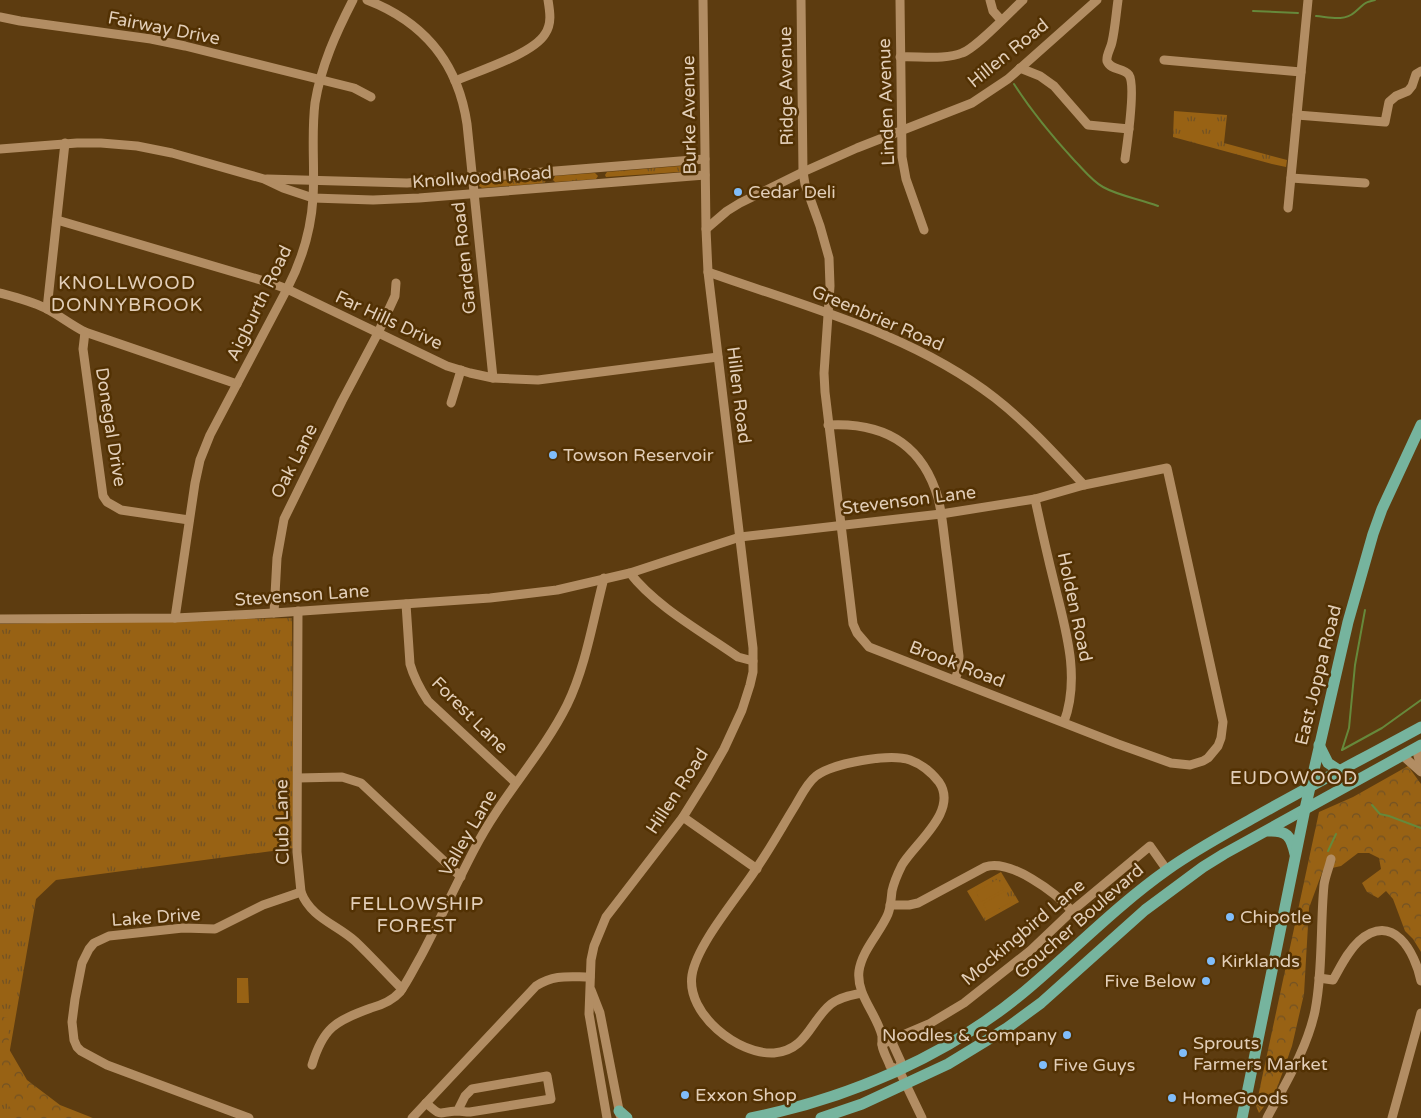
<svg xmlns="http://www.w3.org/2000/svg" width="1421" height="1118" font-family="'Varela Round',sans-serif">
<defs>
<pattern id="grass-tufts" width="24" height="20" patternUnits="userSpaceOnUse" patternTransform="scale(1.25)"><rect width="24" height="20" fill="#986214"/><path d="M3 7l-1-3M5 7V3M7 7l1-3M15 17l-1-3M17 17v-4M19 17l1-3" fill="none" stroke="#725224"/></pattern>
<pattern id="forest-crowns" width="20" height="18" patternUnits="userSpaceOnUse" patternTransform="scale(1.25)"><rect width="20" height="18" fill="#986214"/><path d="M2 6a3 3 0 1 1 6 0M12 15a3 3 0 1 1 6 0" fill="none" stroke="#725224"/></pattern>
</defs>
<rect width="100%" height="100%" fill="#5d3c10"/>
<g fill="url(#grass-tufts)">
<path d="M1174,111L1227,115L1224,143L1287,160L1286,167L1272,164L1173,137Z"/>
<path d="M693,165L696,167L693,171L606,177L605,175L607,172Z"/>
<path d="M595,173L598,176L596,179L555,182L553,180L555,176Z"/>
<path d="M544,178L546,181L544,183L482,188L479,186L481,182Z"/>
<path d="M292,618L294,848L56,880L36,899L3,1090L78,1118H0V624Z"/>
<path d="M1001,872L1019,902L985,921L967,891Z"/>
</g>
<g fill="url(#forest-crowns)">
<path d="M1408,766L1421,784V952L1413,939L1405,931L1393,899L1386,891L1378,898L1367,892L1362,883L1381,869L1379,858L1369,853H1358L1341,866L1323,870L1309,908L1304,994L1292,1046L1276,1091L1259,1113L1256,1106L1319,812L1353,797Z"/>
<path d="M0,1016L8,1018L9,1049L27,1080L60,1105L93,1118H15L0,1088Z"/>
</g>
<g fill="#986214">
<path d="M998,879L1004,889L981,902L976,892Z"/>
<path d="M1005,891L1011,902L989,914L983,904Z"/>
<path d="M237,978H248L249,1003H237Z"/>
</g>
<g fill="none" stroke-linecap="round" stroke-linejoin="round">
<g stroke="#66893b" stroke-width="2">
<path d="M1253,11L1298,13"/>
<path d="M1316,16C1329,17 1344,22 1355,12C1365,4 1362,3 1375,0"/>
<path d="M1014,84C1032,112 1052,136 1074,160C1083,169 1092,181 1103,187C1119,196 1140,199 1158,206"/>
<path d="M1342,750L1349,728L1355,665L1365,610"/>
<path d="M1342,750L1382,728L1421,700"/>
<path d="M1372,805L1380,814L1389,816L1421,828"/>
<path d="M1328,851L1336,834"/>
</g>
<g stroke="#b28d63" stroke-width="9">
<path d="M367,0C424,22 458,63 467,124L493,378"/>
<path d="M900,0L902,157L906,179L924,230"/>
<path d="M990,0L993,11L1001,20"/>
<path d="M1118,0C1116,14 1115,29 1112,42C1111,48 1106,55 1107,61C1111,71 1123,67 1129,75C1136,85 1127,145 1125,159"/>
<path d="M0,17L20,21L151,39L185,46L354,88L371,97"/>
<path d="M900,57C918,56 946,60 962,53C976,48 1010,12 1023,0"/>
<path d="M1164,60L1301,72"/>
<path d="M1020,68L1040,76L1054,86L1088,125L1129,129"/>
<path d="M455,81C478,71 533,54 545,34C552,24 550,12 548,0"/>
<path d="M1297,115L1385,122L1389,102L1396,96L1408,91L1412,86L1416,74L1421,71"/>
<path d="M0,149L77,143H101L137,146L172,153L264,179L283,188L313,198L373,200L419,198L705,175"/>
<path d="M1291,178L1365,183"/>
<path d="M267,179L407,183L705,159"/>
<path d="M1288,208L1308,0"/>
<path d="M57,220L271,283L287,289L447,366L470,373L493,378L538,380L718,357"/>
<path d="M706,229L727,211L740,203L803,172L857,148L972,103L1008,79L1097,0"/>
<path d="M708,272C806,307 911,333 995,398C1027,423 1056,455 1084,485"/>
<path d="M0,293C15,297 31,301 45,308C59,315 71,325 85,332L237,384"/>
<path d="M47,309L65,143"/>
<path d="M85,332L83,349L103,496L107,502L121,510L189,520"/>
<path d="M451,403L461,370"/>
<path d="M828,425C883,422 922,443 938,498C943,517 944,538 947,558C951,590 955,623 959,656L958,671L955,680"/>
<path d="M1035,499C1041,527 1047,554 1054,582C1065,628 1081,676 1064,722"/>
<path d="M630,573C655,606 704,633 738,657L753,661"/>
<path d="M406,604L410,664C414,678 420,689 428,701L516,783"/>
<path d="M298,611L297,852L301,892C311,918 336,924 355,941C371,956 386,973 402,989"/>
<path d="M274,613L277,558L284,519L342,401L378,333L395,296L396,283"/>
<path d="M175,618L195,483L200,460L210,435L287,289C302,260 311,231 313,198C315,167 311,135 315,103C321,66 336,33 353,0"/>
<path d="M0,619L175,618L274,613L490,598L557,590L630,573L740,537L941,514L1035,499L1084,485L1167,468L1223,722L1221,738L1218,746L1208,758L1203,761L1190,765L1171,763L1118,744L869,647L857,633L853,624L825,392L824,373L830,286L829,258L820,226L805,184L803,172L801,0"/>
<path d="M1416,748L1421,767"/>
<path d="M1402,755L1421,772"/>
<path d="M298,778L342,777L361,783L461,877"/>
<path d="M683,817L757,869"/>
<path d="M890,905H909L918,903L985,867C1010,858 1056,893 1072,911"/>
<path d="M1319,978L1333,980C1341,966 1348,951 1359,941C1393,911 1415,952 1421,981"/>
<path d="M591,990L600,1013L620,1115"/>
<path d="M862,993C852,995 840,997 831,1004C810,1021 807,1050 774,1053C738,1055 686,1014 692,975C697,944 738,897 756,869C770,849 782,827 795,806C801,796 807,783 816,776C833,763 890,753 910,760C921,764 932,773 939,782C959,811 915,843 902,865C898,873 894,882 892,891C891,899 891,906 888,914C880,933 862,950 859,971C856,995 877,1014 882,1036C882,1036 882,1044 882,1045C883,1052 888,1060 890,1066L899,1070"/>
<path d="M887,1038L891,1040L901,1062L899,1070"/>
<path d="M882,1044L929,1024L964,1003L1031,950L1072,911L1150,846L1167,870"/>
<path d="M312,1065C323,1028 335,1021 371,1008C382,1005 392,1001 400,992C408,981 414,968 421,956C440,920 456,884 475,848C501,797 542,755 567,705C586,666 593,620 604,578"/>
<path d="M899,1070L922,1118"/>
<path d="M426,1103C443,1118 437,1112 457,1111C461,1111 465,1112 470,1112L551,1099L547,1076L472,1089L465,1096L458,1110"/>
<path d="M249,1118L107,1065L81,1051L77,1047L74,1040L72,1022L75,999L82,963L89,949L94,943L109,936L183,928L215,929L263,905L301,892"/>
<path d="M412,1118L536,986C555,974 569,977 590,977"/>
<path d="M607,1118L589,1014L591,960L594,946L606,917L683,817L708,777L724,749L742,710L750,685L753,672V648L708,272L706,229L703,0"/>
<path d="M1267,1118C1285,1084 1307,1049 1315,1011C1323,970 1320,927 1324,885C1325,877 1329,868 1331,859"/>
<path d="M1392,1118L1421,1013"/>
</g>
<g stroke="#76b49e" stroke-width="11">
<path d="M1319,745L1328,763L1340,771"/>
<path d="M1268,831C1287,830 1291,836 1295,854"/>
<path d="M619,1111L627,1118"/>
<path d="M751,1118C849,1098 946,1057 1024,992C1072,952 1116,906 1167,870C1195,850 1225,834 1255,817C1310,786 1366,757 1421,727"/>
<path d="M821,1118L862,1104L948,1064L1007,1028L1041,1003L1145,910L1203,867L1224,854L1421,745"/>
<path d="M1242,1118L1305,809L1348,622L1373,534L1382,509L1421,425"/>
</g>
</g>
<g fill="#80bdfa" stroke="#523103" stroke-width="2">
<circle cx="738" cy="192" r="5"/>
<circle cx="553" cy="455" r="5"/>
<circle cx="1230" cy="917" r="5"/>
<circle cx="1211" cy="961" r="5"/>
<circle cx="1206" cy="981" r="5"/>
<circle cx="1067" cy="1035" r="5"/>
<circle cx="1183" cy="1053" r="5"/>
<circle cx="1043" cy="1065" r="5"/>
<circle cx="685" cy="1095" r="5"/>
<circle cx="1172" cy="1098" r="5"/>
</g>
<g text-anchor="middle" stroke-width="5" stroke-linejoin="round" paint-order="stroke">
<g font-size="18" fill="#e2ceb8" stroke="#523103">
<text transform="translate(164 28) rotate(11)" y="6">Fairway Drive</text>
<text transform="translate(1008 53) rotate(-39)" y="6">Hillen Road</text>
<text transform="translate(786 86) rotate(-91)" y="6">Ridge Avenue</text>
<text transform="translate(886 102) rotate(-92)" y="6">Linden Avenue</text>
<text transform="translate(689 115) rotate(-91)" y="6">Burke Avenue</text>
<text transform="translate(482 177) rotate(-4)" y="6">Knollwood Road</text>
<text transform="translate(464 258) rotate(-96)" y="6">Garden Road</text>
<text transform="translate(259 303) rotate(-64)" y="6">Aigburth Road</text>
<text transform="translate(878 318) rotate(23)" y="6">Greenbrier Road</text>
<text transform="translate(389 320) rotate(25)" y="6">Far Hills Drive</text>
<text transform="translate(739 395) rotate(83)" y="6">Hillen Road</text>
<text transform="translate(111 427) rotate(81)" y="6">Donegal Drive</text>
<text transform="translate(294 461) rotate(-63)" y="6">Oak Lane</text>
<text transform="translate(909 500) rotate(-7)" y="6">Stevenson Lane</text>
<text transform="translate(302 595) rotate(-4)" y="6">Stevenson Lane</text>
<text transform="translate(1075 607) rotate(78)" y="6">Holden Road</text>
<text transform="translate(957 664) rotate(21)" y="6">Brook Road</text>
<text transform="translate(1318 675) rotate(-76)" y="6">East Joppa Road</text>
<text transform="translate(470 715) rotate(45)" y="6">Forest Lane</text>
<text transform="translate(677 791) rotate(-57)" y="6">Hillen Road</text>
<text transform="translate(282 822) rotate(-91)" y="6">Club Lane</text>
<text transform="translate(468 833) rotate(-60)" y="6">Valley Lane</text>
<text transform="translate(156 917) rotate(-4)" y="6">Lake Drive</text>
<text transform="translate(1079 921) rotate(-41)" y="6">Goucher Boulevard</text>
<text transform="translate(1023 932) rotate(-40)" y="6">Mockingbird Lane</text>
</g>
<g font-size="18" fill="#e2ceb8" stroke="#523103" text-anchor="start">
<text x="748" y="198">Cedar Deli</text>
<text x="563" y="461">Towson Reservoir</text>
<text x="1240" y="923">Chipotle</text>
<text x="1221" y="967">Kirklands</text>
<text x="1196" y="987" text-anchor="end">Five Below</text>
<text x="1057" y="1041" text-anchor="end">Noodles &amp; Company</text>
<text x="1193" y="1049">Sprouts<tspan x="1193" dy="21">Farmers Market</tspan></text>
<text x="1053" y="1071">Five Guys</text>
<text x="695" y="1101">Exxon Shop</text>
<text x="1182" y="1104">HomeGoods</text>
</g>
<g font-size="19" letter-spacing="1" fill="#e2ceb8" stroke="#523103">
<text x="127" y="289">KNOLLWOOD<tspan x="127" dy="22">DONNYBROOK</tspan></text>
<text x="1294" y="784">EUDOWOOD</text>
<text x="417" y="910">FELLOWSHIP<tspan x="417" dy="22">FOREST</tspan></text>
</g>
</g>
</svg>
